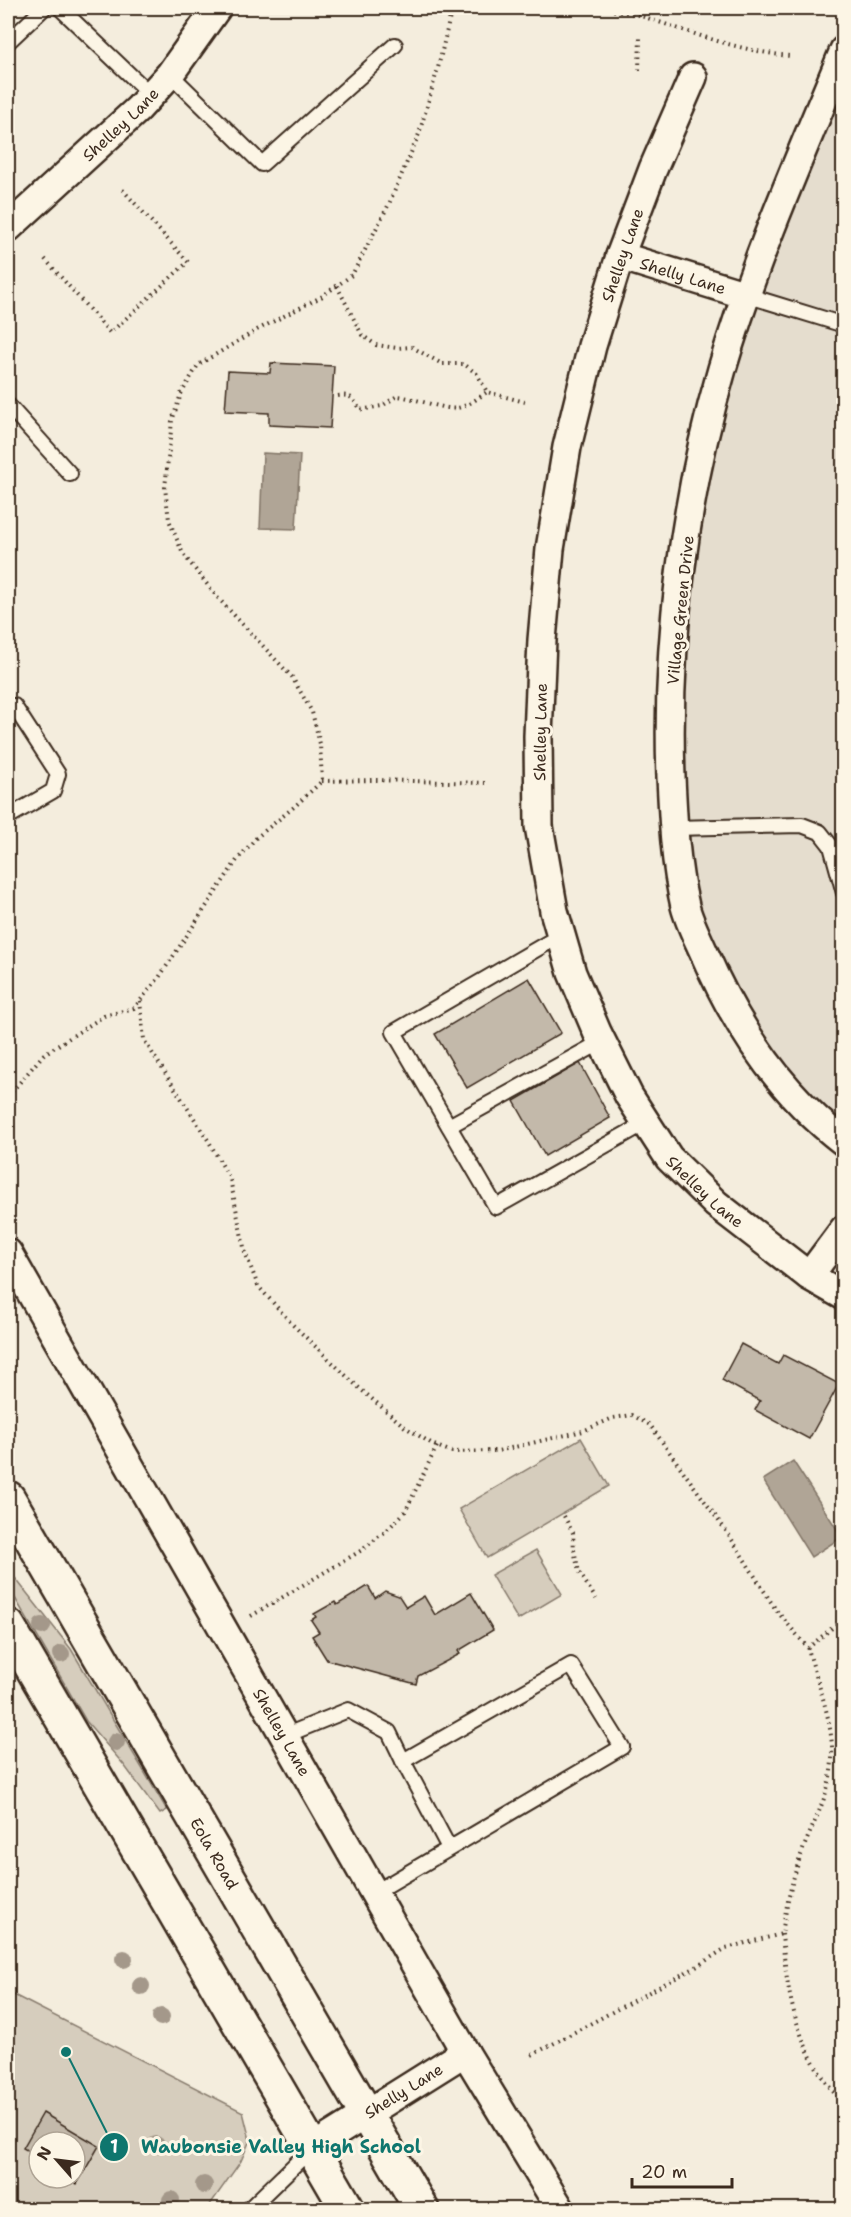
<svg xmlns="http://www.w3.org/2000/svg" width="851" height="2217" font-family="'Shantell Sans',sans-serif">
<rect width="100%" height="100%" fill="#f4eddd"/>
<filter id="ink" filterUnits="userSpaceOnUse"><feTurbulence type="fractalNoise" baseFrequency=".0167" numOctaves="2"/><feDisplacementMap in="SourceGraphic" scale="12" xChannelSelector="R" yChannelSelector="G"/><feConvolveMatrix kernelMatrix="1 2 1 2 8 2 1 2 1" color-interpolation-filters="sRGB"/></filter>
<g filter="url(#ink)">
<path fill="#e5ddce" d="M843,20V1157L786,1101L669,869L658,618L716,334L774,196Z"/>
<g fill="#d6cdbd" stroke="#887c6e" stroke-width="1.5" fill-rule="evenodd">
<path d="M581,1438L609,1486L487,1558L459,1509Z"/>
<path d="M536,1550L562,1594L518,1620L491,1575Z"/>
<path d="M8,1569L71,1649L167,1810L160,1814L124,1765L86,1721L8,1586Z"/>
<path d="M8,1992L243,2112L250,2140L241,2161L207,2209H8ZM39,2142H75V2178H39Z"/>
</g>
<g fill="#b0a596" stroke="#817466" stroke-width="1.5">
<path d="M263,453L300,455L296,529L260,528Z"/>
<path d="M793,1461L842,1537L811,1557L763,1480Z"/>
</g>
<g fill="#c3b9aa" stroke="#3b2a1e" stroke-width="1.5">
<path d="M271,363L334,366L330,428L269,425V413L225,411L228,371L270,373Z"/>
<path d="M529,978L561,1033L467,1088L435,1034Z"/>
<path d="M580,1063L610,1118L545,1156L514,1101Z"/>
<path d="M741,1344L778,1364L783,1355L839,1384L809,1439L755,1410L760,1401L722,1380Z"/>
<path d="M368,1586L375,1598L385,1591L399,1596L406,1607L424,1596L435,1615L471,1593L493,1630L458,1651L460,1654L418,1676L416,1684L327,1660L312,1636L319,1632L311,1620L316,1617L314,1614L335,1602L337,1605Z"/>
<path d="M43,2113L99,2146L77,2184L67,2178H75V2142H39V2157L23,2148Z"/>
</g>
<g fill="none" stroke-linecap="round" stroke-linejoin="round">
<g stroke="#3b2a1e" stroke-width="18">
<g id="service">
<path d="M60,8L151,95"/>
<path d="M8,42L44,8"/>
<path d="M170,74L262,164L395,45"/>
<path d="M746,295L844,325"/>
<path d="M8,405L70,474"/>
<path d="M8,706H14L58,774L53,791L8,817"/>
<path d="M673,828L802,825L820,832L831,846L844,893"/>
<path d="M561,935L394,1032L496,1207L647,1122"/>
<path d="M449,1126L601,1042"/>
<path d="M284,1736L348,1710L389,1732L403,1761L571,1665L622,1747L374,1893"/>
<path d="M403,1761L449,1848"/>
<path d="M248,2210L312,2148"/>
</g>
</g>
<g stroke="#3b2a1e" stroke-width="32">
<g id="minor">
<path d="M844,50C801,155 754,260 722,369C684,499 666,642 671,777C673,820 675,864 685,906C689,922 698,939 705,955C737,1028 780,1093 844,1142"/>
<path id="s1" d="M693,77L653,169L620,256L592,346L567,447L550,549L542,640L538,736L539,826L554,911L572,973L597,1032L629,1096L669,1158L716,1204L809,1276L844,1296"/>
<path id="s2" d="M8,228L138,109L170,74L217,8"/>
<path id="s3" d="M620,256L746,295"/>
<path id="s4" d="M8,1253L465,2052L561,2210"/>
<path d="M809,1276L844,1229"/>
<path id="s5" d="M312,2148L465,2052"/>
</g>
</g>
<g stroke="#3b2a1e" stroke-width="38">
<g id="secondary">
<path id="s6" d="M8,1498L422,2210"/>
<path d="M8,1626L348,2210"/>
</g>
</g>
<g stroke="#3b2a1e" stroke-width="4" stroke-dasharray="1.5 4.5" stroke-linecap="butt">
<path d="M608,8C620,14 627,11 638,15C687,31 738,51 790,56"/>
<path d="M639,70L640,37"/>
<path d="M45,259L110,333L188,262L122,189"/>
<path d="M337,286L362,335L376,345L397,348L412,347L442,364H464L477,374L487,392L525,402"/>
<path d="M338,396C351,394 354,399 360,410L382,406L397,396C412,397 447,411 457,408C468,406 478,398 487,392"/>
<path d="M322,781L374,780L485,783"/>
<path d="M140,1001L144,1040L208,1140L230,1179L245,1252L258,1286L293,1325L358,1387L405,1427L434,1445L452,1452L498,1451L583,1431L613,1418L632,1415L650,1425L729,1535L776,1610L808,1648L844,1618"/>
<path d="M8,1096L44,1054L104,1016L134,1008L158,979L237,860L256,838L294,807L322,781L320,744L312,712L292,677L218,598L183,554L169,520L165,488L172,421L181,394L198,365L257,330L321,297L352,275L389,204L419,134L438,68L452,8"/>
<path d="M564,1516L573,1533L574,1550L579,1572L596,1599"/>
<path d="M251,1616L362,1550L386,1531L405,1512L437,1446"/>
<path d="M782,1934C787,1998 798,2055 844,2104"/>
<path d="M532,2055L696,1967L726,1948L782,1934C786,1908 791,1883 800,1858C811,1825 831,1795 832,1759C834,1722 817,1683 808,1648"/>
<path d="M831,2210L844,2196"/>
</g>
<use href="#service" stroke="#fcf5e5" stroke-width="14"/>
<use href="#minor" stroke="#fcf5e5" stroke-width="27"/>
<use href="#secondary" stroke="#fcf5e5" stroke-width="33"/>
</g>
<g fill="#a4988a">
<circle cx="42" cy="1626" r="9"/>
<circle cx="61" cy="1654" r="9"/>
<circle cx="116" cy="1742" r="9"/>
<circle cx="124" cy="1959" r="9"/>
<circle cx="141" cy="1986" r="9"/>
<circle cx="161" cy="2017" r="9"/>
<circle cx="156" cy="2145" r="9"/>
<circle cx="204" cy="2185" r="9"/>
<circle cx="171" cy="2200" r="9"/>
</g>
</g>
<g text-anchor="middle" stroke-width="6" stroke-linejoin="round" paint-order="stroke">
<g font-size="16" fill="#3b2a1e" stroke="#fcf5e5">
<text dy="6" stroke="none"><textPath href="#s2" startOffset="153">Shelley Lane</textPath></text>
<text transform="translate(622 255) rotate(-71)" y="6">Shelley Lane</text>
<text dy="6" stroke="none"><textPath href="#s3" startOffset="66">Shelly Lane</textPath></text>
<text transform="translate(680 610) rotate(-84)" y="6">Village Green Drive</text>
<text transform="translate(540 732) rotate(-89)" y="6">Shelley Lane</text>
<text dy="6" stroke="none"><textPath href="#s1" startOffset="1182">Shelley Lane</textPath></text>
<text dy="6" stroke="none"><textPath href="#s4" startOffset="552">Shelley Lane</textPath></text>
<text dy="6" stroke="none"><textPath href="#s6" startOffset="411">Eola Road</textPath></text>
<text dy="6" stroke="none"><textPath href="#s5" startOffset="108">Shelly Lane</textPath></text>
</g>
</g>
<path fill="none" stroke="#0f766e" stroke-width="2" d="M66 2052L114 2147"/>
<g fill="#0f766e" stroke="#fcf5e5" stroke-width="2">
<circle cx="66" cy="2052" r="6"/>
<circle cx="114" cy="2147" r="15"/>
</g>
<g font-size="18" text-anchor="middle" font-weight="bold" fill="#fff">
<text x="114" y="2153">1</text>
</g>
<g font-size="18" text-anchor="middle" font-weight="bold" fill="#0f766e" stroke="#fcf5e5" stroke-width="6" stroke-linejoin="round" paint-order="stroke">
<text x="281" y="2153">Waubonsie Valley High School</text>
</g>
<rect width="851" height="2217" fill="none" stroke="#fcf5e5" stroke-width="30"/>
<rect x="15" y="15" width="821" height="2187" fill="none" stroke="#3b2a1e" stroke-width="2" filter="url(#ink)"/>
<g transform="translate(57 2160) rotate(298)"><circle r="28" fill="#fcf5e5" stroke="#afa495" stroke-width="1.5"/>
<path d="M0-4.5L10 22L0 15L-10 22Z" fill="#3b2a1e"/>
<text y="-9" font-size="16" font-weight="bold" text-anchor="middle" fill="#3b2a1e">N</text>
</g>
<path d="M632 2178v9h100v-9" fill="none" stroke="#3b2a1e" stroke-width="3"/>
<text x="641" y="2178" font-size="18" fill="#3b2a1e" stroke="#fcf5e5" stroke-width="4.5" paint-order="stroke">20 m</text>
</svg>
